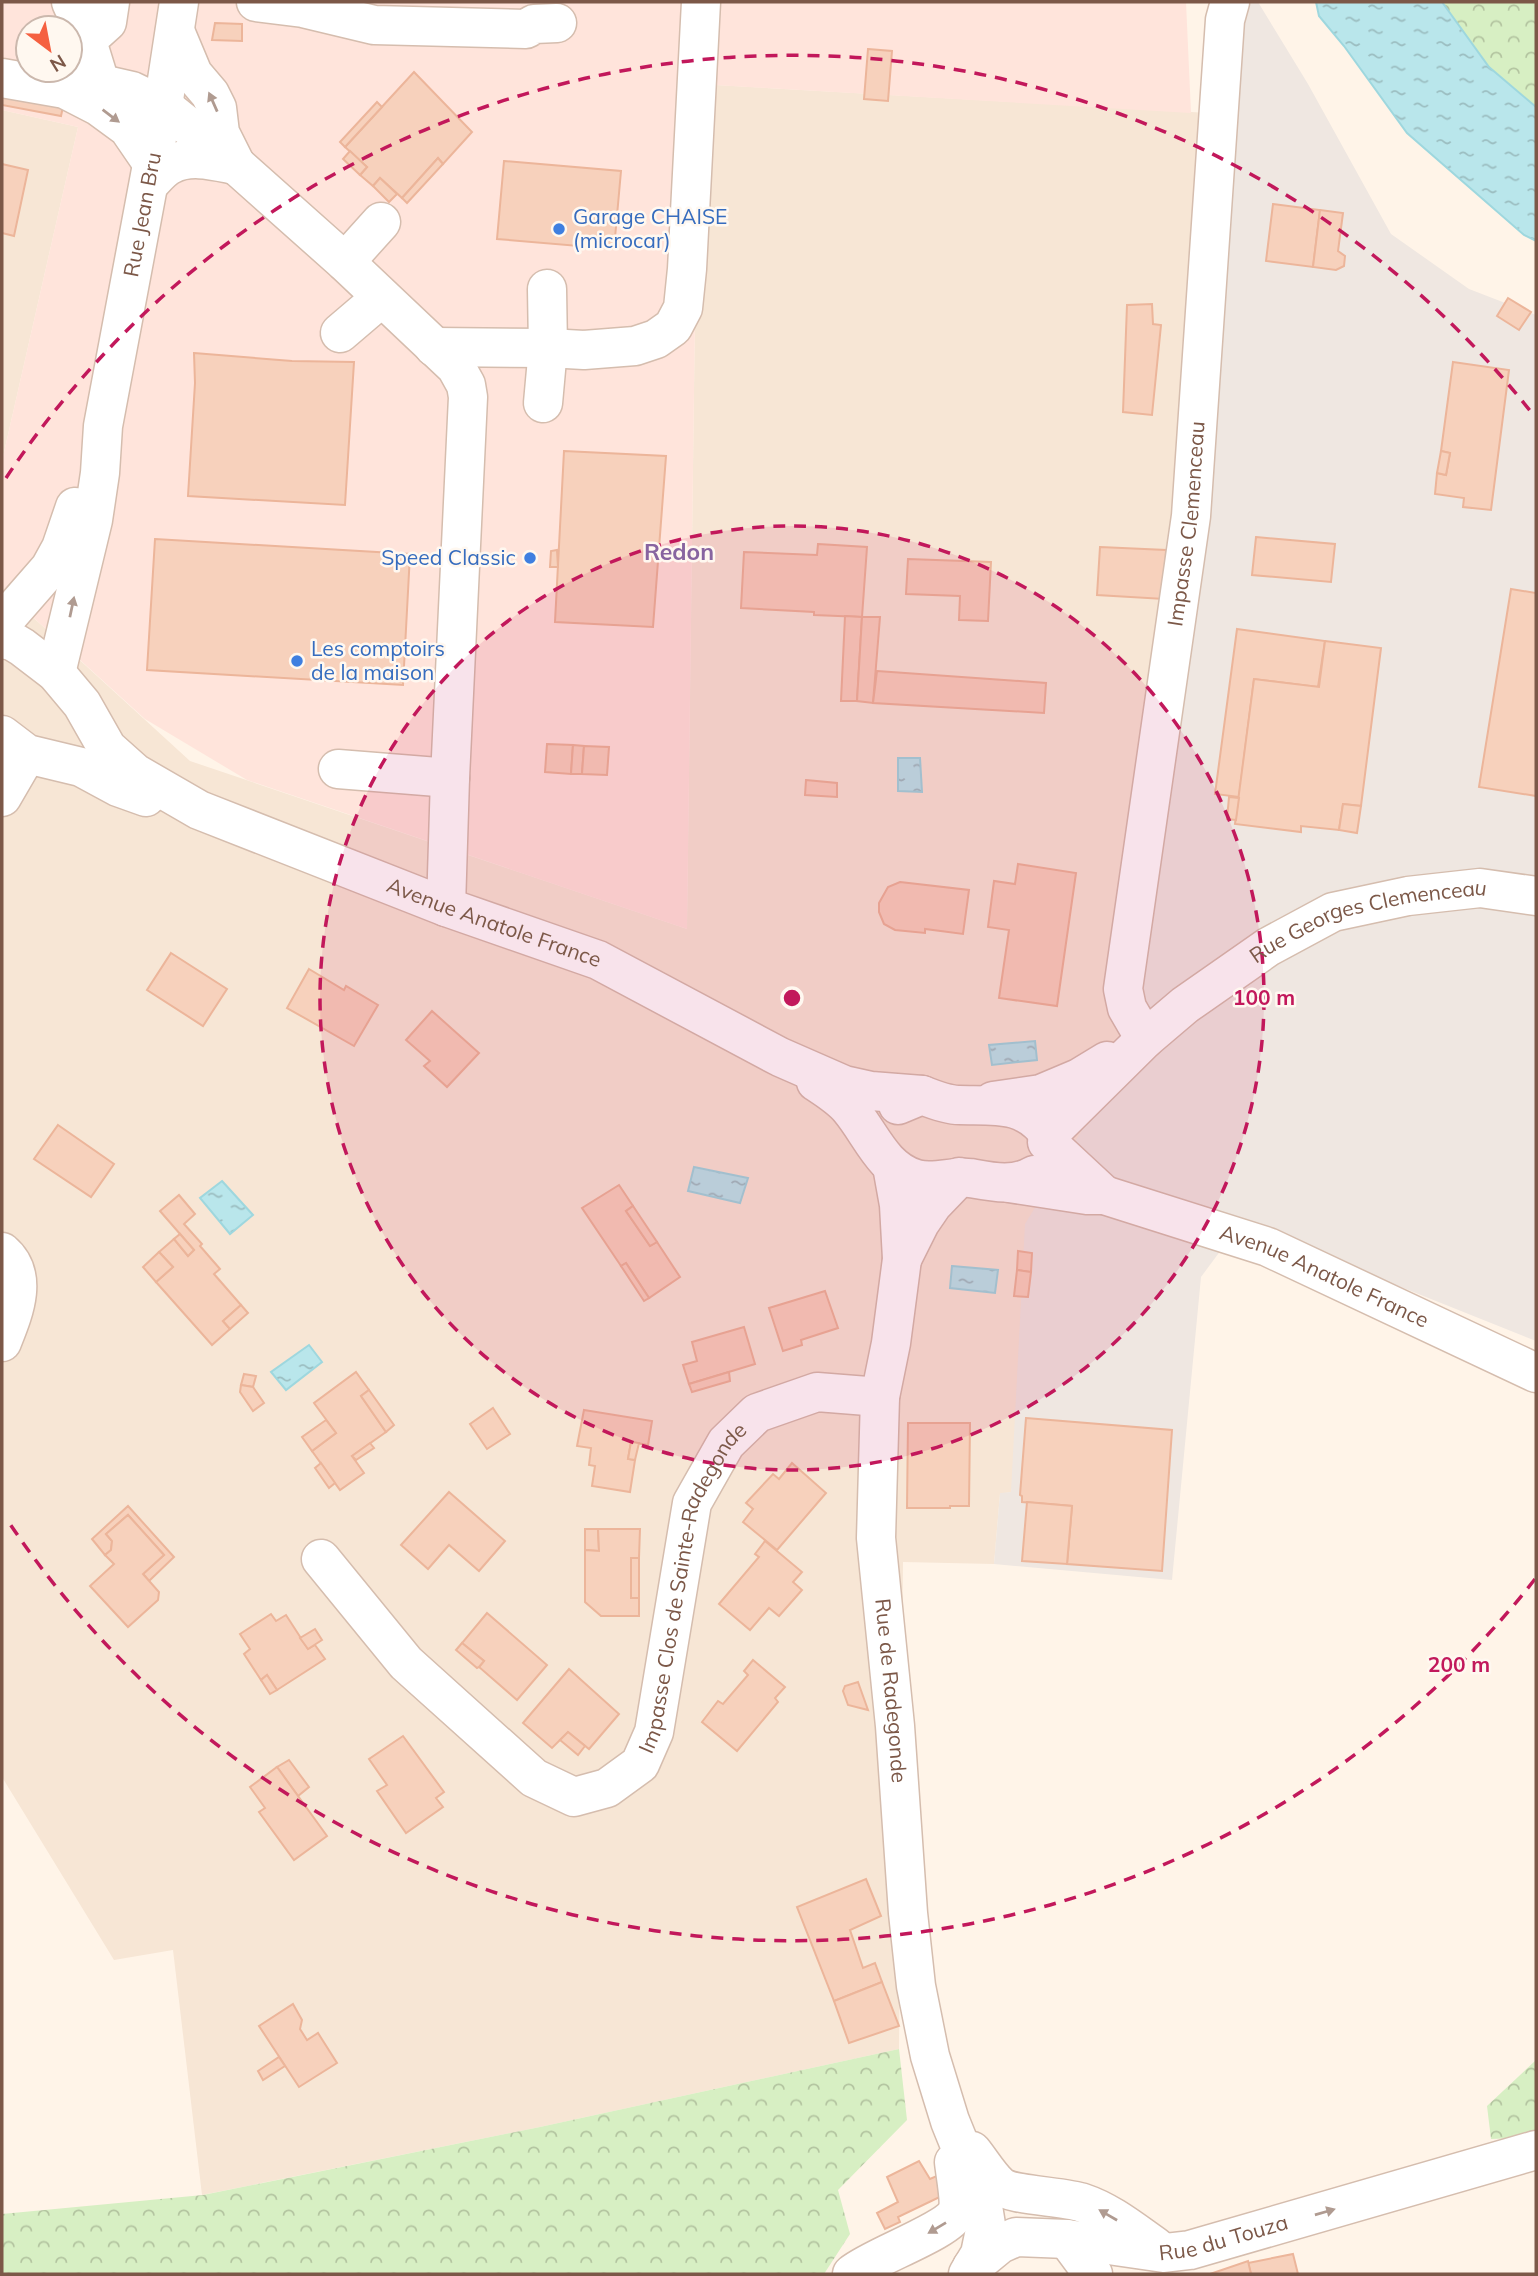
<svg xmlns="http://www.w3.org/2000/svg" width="1538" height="2276" font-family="Mulish,sans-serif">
<defs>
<pattern id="forest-crowns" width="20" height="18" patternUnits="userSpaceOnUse" patternTransform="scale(1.75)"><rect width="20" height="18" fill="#d7efc3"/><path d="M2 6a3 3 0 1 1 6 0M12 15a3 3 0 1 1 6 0" fill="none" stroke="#b3c4a0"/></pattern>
<pattern id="water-ripples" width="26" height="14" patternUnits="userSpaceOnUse" patternTransform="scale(1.75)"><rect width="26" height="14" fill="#b9e6eb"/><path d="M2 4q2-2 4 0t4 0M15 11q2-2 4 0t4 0" fill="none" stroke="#9bbdc0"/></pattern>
</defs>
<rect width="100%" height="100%" fill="#fff4e8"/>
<g fill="#f7e6d5">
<path d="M698,84L1226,114L1129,1040L1011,1492L1000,1494L994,1564L903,1562L899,2049L540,2127L202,2195L173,1950L114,1960L2,1777V589L190,761L687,929Z"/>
<path d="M2,110L78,127L2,461Z"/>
</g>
<path fill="#ffe4db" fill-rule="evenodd" d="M2,2H1186L1191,113L698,84L687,929L247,780L145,719L2,589V461L78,127L2,110ZM28,28H70V70H28Z"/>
<path fill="#efe7e1" d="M1236,2H1258L1308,84L1391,234L1469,289L1536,315V1341L1241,1223L1201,1277L1172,1580L994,1564L1000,1493L1011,1492L1025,1224L1082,1130L1088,1108L1129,1040Z"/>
<g fill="url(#forest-crowns)">
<path d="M1442,2H1536V107L1489,67Z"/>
<path d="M899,2049L907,2120L838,2190L850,2234L824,2274H2V2214L203,2195L540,2127Z"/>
<path d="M1536,2060V2137L1491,2139L1487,2106Z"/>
</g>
<g fill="url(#water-ripples)" stroke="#9ed7de" stroke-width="2">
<path d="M1316,2H1442L1489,67L1536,107V241L1524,235L1407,133L1344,46L1319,16Z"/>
<path d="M898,758H920L922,792L898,791Z"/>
<path d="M1035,1041L1037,1060L992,1065L989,1045Z"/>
<path d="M694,1167L748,1178L740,1203L688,1191Z"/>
<path d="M222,1181L253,1215L230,1234L200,1198Z"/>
<path d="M952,1266L998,1270L995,1293L950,1288Z"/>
<path d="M309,1345L322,1362L286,1390L271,1372Z"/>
</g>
<g fill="#f7d1bc" stroke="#ecb59a" stroke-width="2">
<path d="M215,23L242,24V41L212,40Z"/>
<path d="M868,49L892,51L888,101L864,99Z"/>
<path d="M414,72L472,132L443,164L438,158L402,198L380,178L373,186L360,175L367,167L345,147Z"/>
<path d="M2,86L64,102L61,116L2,105Z"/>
<path d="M377,102L382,107L345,147L340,142Z"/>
<path d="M350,151L367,167L360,175L343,159Z"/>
<path d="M438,158L443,164L407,203L402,198Z"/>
<path d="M504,161L621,171L614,249L497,239Z"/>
<path d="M2,164L28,170L14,236L2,233Z"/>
<path d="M380,178L397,194L389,202L373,186Z"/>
<path d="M1273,204L1320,210L1313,267L1266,261Z"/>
<path d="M1320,210L1343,213L1338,251L1345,256L1344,266L1336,270L1313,267Z"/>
<path d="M1508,298L1531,312L1519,330L1497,316Z"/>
<path d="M1152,304L1153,324L1161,325L1152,415L1123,412L1127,305Z"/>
<path d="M194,353L292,361L354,362L345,505L188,496L195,383Z"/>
<path d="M1453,362L1509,370L1491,510L1463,507L1464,498L1435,494L1437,473L1446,475L1450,453L1441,451Z"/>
<path d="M564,451L666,456L653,627L555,622Z"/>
<path d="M1441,451L1450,453L1446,475L1437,473Z"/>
<path d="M1256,537L1335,544L1331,582L1252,575Z"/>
<path d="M155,539L410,554L403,685L147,670Z"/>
<path d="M818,544L867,547L862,617L814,615V612L741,608L744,552L817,555Z"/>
<path d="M1100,547L1166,550L1164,599L1097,595Z"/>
<path d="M557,550L558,567H550L551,551Z"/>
<path d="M908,559L991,562L988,621L959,620L960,596L906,594Z"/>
<path d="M1511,589L1536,593V796L1479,787Z"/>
<path d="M845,616L862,617L857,701H841Z"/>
<path d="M862,617H880L873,703L857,701Z"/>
<path d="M1237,629L1325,641L1318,687L1254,679L1239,797L1215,794Z"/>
<path d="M1325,641L1381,648L1361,806L1343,804L1339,830L1301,826V832L1235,824L1254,679L1319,687Z"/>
<path d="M877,671L1046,683L1044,713L873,703Z"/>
<path d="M547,744L573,745L571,774L545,772Z"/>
<path d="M573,745L584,746L582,774H571Z"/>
<path d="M584,746L609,747L607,775L582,774Z"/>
<path d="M806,780L837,783V797L805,795Z"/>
<path d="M1229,797L1239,798L1236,820L1227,819Z"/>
<path d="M1343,804L1361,806L1357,833L1339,830Z"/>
<path d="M1018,864L1076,873L1057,1006L999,998L1009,930L988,927L994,881L1015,884Z"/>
<path d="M900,882L969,890L963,934L925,929V933L895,930L884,924L879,912V903L888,887Z"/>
<path d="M171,953L227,989L203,1026L147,990Z"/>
<path d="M309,969L344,990L346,986L378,1005L354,1046L287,1008Z"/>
<path d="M432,1011L479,1053L447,1087L424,1066L430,1061L406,1040Z"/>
<path d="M58,1125L114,1164L91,1197L34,1159Z"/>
<path d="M619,1185L633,1206L626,1211L650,1246L657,1242L680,1277L649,1298L626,1263L621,1266L582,1208Z"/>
<path d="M179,1195L195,1214L184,1224L202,1244L200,1246L220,1269L214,1274L241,1305L223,1321L230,1329L212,1345L156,1282L173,1267L159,1252L174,1239L188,1256L194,1250L160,1211Z"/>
<path d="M633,1206L657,1242L650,1246L626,1211Z"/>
<path d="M180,1234L194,1250L188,1256L174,1239Z"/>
<path d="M1018,1251L1032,1253L1031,1272L1017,1270Z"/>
<path d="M159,1252L173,1267L156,1282L143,1267Z"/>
<path d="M626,1263L649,1298L644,1301L621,1266Z"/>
<path d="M1017,1270L1031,1272L1028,1297L1014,1296Z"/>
<path d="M825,1291L838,1328L801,1340L802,1345L783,1351L769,1308Z"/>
<path d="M241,1305L248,1313L230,1329L223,1321Z"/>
<path d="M744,1327L755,1364L689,1384L683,1365L697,1361L692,1342Z"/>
<path d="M356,1372L369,1390L361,1396L386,1432L352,1456L364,1473L340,1490L312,1451L336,1433L314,1403Z"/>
<path d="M729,1372L730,1381L692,1392L689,1384Z"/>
<path d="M244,1374L256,1376L253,1387L241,1385Z"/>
<path d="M241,1385L253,1387L264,1403L253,1411L240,1392Z"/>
<path d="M369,1390L394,1425L386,1432L361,1396Z"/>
<path d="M493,1408L510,1434L487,1449L470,1424Z"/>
<path d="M584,1410L652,1421L648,1445L631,1442L628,1459L635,1460L630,1492L592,1486L595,1466L589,1465L591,1448L577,1446Z"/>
<path d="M1026,1418L1172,1430L1162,1571L1067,1564L1072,1506L1022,1502V1496L1020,1495Z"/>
<path d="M326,1420L336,1433L312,1451L302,1437Z"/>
<path d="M908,1423H970L969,1506H950V1508H907Z"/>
<path d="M631,1442L639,1443L635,1460L628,1459Z"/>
<path d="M370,1443L374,1448L356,1460L352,1456Z"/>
<path d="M321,1463L335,1483L329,1488L315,1468Z"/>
<path d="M792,1463L826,1493L777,1550L743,1522L753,1509L746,1503L773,1474L779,1479Z"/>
<path d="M449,1492L505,1541L479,1571L449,1545L428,1569L401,1545Z"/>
<path d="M1027,1502L1072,1506L1067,1564L1022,1561Z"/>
<path d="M128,1506L174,1557L149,1581L143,1574L164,1555L128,1515L106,1534L112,1541L111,1550L105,1555L92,1539Z"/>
<path d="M128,1515L164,1555L143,1574L159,1592L158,1600L128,1627L90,1586L114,1564L105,1555L111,1550L112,1541L106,1534Z"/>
<path d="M585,1529H598L599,1551L585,1550Z"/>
<path d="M598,1529H640L639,1558H631V1598H639V1616H601L585,1602V1550L599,1551Z"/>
<path d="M765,1541L802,1572L793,1582L802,1590L779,1616L769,1608L750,1630L719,1604L759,1557L755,1554Z"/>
<rect x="631" y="1558" width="8" height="40"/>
<path d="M487,1613L547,1665L517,1700L479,1667L484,1661L462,1643Z"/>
<path d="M271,1614L276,1621L286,1615L308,1649L315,1645L325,1659L277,1690L267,1675L261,1680L244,1654L250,1649L240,1634Z"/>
<path d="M315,1629L322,1640L308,1649L300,1638Z"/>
<path d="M462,1643L484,1661L479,1667L477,1668L456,1650Z"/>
<path d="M753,1660L785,1687L775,1698L778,1702L737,1751L702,1722L718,1701L723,1704L748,1675L744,1671Z"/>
<path d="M569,1669L619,1714L589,1749L568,1732L552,1748L523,1723Z"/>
<path d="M267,1675L277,1690L270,1694L261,1680Z"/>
<path d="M858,1682L868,1710L848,1705L843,1691L845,1686Z"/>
<path d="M568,1732L585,1746L578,1755L560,1740Z"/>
<path d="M403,1736L444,1792L436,1798L443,1807L406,1833L377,1791L387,1785L369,1759Z"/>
<path d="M289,1760L309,1787L298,1796L277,1767Z"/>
<path d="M277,1767L327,1836L294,1860L259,1812L265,1808L250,1787Z"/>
<path d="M866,1879L881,1916L850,1930L863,1968L875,1963L882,1982L834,2001L797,1907Z"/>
<path d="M882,1982L899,2026L849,2043L834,2001Z"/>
<path d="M293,2004L302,2020L300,2029L307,2040L318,2033L337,2063L299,2087L259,2026Z"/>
<path d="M279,2057L285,2066L263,2080L258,2071Z"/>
<path d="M919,2161L930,2179L939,2175L948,2193L898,2217L900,2222L885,2229L877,2213L898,2202L887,2177Z"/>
<path d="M1293,2254L1298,2274H1251L1248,2263Z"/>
<path d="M1248,2261L1251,2274H1210Z"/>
</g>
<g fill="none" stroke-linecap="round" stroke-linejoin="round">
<g stroke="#d5bdae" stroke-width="41">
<g id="minor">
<path d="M71,2L84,31L100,83"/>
<path d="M256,2L303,8L374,25L526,29L534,24L557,23"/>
<path d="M84,31H97L107,22L110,2"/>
<path d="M175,31L193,74L210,94L217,108L220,133L235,163"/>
<path d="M40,70L132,91L163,106L236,165L345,262L456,367L466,385L468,397L450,778L446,907"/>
<path d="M2,78L65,89L98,106L128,128L152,163"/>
<path d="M149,184C155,178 162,169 170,165C190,154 215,161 236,165"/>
<path d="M345,262L381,222"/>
<path d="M340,333L381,298"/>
<path d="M434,347L548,348L584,350L635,346L656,339L673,327L683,308L687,269L701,2"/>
<path d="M543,403L548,348L547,289"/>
<path d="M2,623L50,568L61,548L75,507"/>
<path id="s1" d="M2,639L12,641L22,647L56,673L82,704L107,748L135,773L199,810L446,907L598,960L780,1057L844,1085L871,1091L922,1095"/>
<path id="s2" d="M56,673L93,520L100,473L103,426L163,106L179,2"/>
<path d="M2,735L27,754L81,767L118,787L146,797"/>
<path d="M338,769L450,778"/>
<path d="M2,797L27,754"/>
<path id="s3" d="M1145,1039L1127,1008L1123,989L1191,516L1225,20L1230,2"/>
<path d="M816,1082C828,1090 841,1098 850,1109C871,1134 882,1169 916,1179C934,1184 953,1176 970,1178C992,1182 1014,1187 1034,1175"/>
<path d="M993,1101L1041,1094L1079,1078L1107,1061"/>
<path d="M898,1105L922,1095C932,1099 947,1105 959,1105C997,1106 1024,1101 1049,1134"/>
<path id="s4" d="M1049,1134L1145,1039L1185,1005L1268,947L1333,912L1408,896L1480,888L1536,896"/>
<path d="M1047,1142L1104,1195"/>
<path id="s5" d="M892,1166L899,1205L902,1259L891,1343L880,1397L876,1538L895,1726L908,1913L916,1986L930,2056L950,2121L982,2200L986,2225L980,2254L968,2274"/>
<path id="s6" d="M1009,1183L1087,1195H1104L1268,1247L1536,1373"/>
<path d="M2,1252C30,1276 13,1314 2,1342"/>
<path d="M902,1259L920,1223L933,1204L959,1177"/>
<path id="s7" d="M321,1559L406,1663L534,1778L574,1797L607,1788L640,1764L654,1732L692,1503L726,1443L757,1413L817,1392L880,1397"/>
<path d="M972,2151C981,2162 989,2176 999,2185C1010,2196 1063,2196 1083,2203C1110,2212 1133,2231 1156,2247"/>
<path d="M1067,2239L1093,2274"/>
<path id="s8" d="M972,2267L1000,2244L1016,2237L1067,2239L1164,2253L1190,2250L1536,2150"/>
<path d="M852,2274C874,2256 947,2232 957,2212C961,2202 955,2173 954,2162"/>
</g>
</g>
<use href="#minor" stroke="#fff" stroke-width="38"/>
</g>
<defs><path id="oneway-solid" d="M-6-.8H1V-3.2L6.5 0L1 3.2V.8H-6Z" transform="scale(1.75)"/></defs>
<g fill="#b09b91">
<use href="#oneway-solid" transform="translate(213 102) rotate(-114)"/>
<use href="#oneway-solid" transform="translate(111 116) rotate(37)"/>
<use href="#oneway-solid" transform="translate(72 607) rotate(-78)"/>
<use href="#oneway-solid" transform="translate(1325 2212) rotate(-16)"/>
<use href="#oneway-solid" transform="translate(1108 2215) rotate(-150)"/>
<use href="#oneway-solid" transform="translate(937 2228) rotate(149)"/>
</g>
<circle cx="792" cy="998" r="472" fill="#c2185b" fill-opacity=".12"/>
<g fill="none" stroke="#c2185b" stroke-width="3.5" stroke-dasharray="12 9">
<circle cx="792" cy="998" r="472"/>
<path d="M1535 1579A943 943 0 0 1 6 1518M6 478A943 943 0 0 1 1535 417"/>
</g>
<g fill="#3f7fe0" stroke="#fff8f0" stroke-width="2.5">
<circle cx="559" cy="229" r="7"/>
<circle cx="530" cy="558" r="7"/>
<circle cx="297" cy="661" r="7"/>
</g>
<g text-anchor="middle" stroke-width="5" stroke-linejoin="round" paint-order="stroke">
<g font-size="21" fill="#7c5848" stroke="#fff8f0">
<text dy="7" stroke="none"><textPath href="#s2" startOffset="467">Rue Jean Bru</textPath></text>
<text dy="7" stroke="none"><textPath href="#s3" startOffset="525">Impasse Clemenceau</textPath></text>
<text dy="7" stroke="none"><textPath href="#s1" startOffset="583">Avenue Anatole France</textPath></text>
<text dy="7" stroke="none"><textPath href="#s4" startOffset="394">Rue Georges Clemenceau</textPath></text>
<text dy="7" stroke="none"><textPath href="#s6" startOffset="331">Avenue Anatole France</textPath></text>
<text dy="7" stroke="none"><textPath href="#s7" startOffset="612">Impasse Clos de Sainte-Radegonde</textPath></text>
<text dy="7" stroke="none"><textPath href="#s5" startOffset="528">Rue de Radegonde</textPath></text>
<text dy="7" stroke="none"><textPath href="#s8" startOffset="264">Rue du Touza</textPath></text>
</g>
<g font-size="21" fill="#366cbe" stroke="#fff8f0" text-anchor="start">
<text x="573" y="224">Garage CHAISE<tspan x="573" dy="24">(microcar)</tspan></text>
<text x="516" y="565" text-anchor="end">Speed Classic</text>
<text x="311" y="656">Les comptoirs<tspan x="311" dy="24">de la maison</tspan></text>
</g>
<g font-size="23" font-weight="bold" fill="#8864a0" stroke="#fff8f0">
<text x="679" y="560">Redon</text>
</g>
</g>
<circle cx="792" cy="998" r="10" fill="#c2185b" stroke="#fff8f0" stroke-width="3.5"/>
<g font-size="21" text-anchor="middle" font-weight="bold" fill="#c2185b" stroke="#fff8f0" stroke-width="5" stroke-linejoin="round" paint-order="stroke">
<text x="1264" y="1005">100 m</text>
<text x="1459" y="1672">200 m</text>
</g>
<rect width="1538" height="2276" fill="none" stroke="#7c5848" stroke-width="7"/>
<g transform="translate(49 49) rotate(148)"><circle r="33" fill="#fff8f0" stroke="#cbb8ad" stroke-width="2"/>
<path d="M0-5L12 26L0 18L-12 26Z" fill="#f56040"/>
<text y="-10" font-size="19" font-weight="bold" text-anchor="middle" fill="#7c5848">N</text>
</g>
</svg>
